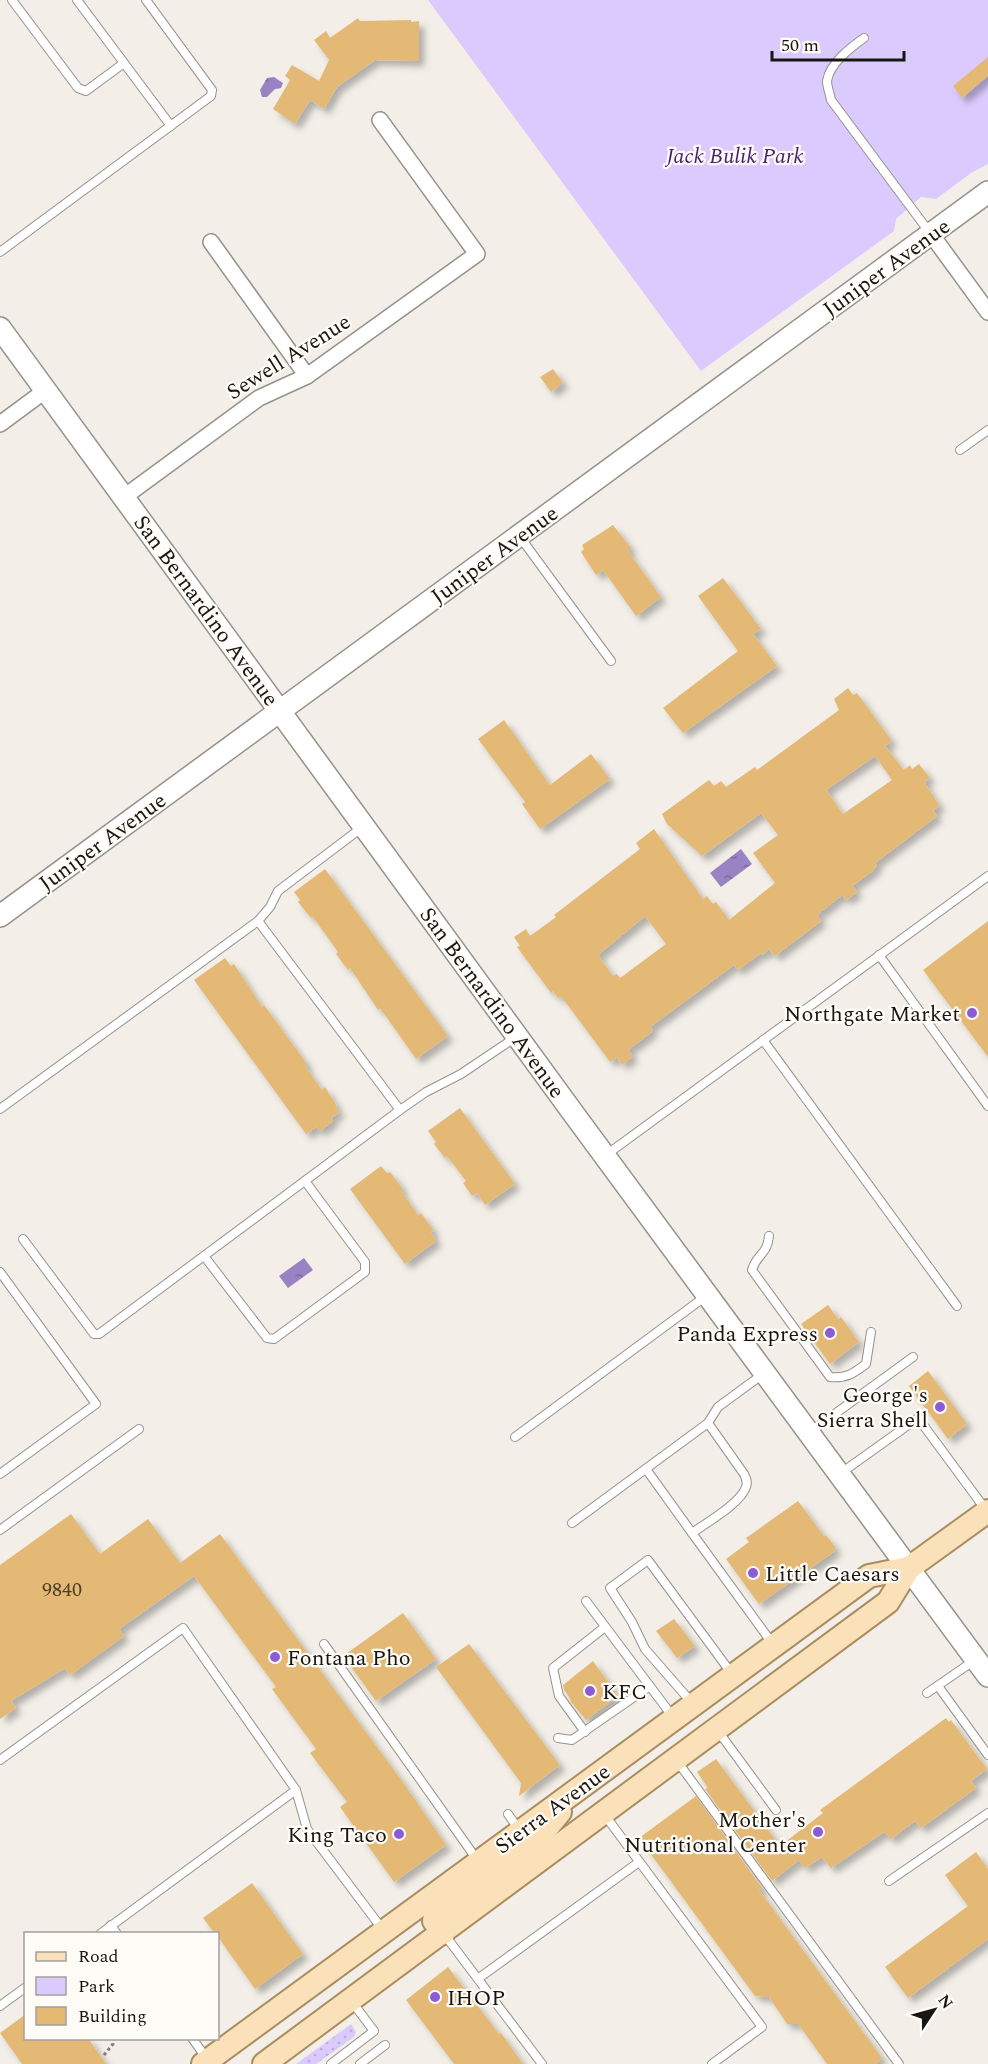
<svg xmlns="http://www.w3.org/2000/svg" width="988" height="2064" font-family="Spectral,serif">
<defs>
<pattern id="grass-dots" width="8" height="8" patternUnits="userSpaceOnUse" patternTransform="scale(1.5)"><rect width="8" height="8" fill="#dbcafd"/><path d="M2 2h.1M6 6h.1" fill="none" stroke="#bbadd8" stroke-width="1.8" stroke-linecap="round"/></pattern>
<pattern id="water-ripples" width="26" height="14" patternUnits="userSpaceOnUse" patternTransform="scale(1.5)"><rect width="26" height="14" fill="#9a83c5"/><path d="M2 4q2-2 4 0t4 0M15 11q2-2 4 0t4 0" fill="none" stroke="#7d6a9f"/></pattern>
<filter id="shadow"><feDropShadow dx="5.5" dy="5.5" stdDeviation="3" flood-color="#0004"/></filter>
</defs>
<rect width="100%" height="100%" fill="#f3efe8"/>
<path fill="url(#grass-dots)" d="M351,2024L356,2032L354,2037L316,2064H296Z"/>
<path fill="#dbcafd" d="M428,0H988V164L971,173L936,199L921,197L896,219L894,231L701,371Z"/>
<g fill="url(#water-ripples)">
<path d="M274,77L283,83L281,88L275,89L267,97H262L260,90L267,78Z"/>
<path d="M741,849L752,864L721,887L710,873Z"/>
<path d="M304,1258L313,1270L288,1288L279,1276Z"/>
</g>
<g fill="#e4b974" fill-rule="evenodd" filter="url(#shadow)">
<path d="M358,18L360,21L411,20V22L419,21V61L375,60L337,87L324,109L310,100L295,124L273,109L290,80L285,76L292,65L319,81L329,60L314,40L326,31L330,38Z"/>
<path d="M988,57V76L962,98L953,86Z"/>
<path d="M553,369L563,383L551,392L540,377Z"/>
<path d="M613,525L631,548L628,551L661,597L636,616L603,570L596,575L581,552L584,549L582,545Z"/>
<path d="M723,578L761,629L753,634L777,666L683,733L663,708L738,651L698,596Z"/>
<path d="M848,688L853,695L857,693L892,741L885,746L904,770L910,765L912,769L919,764L930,778L924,782L940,806L933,810L937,816L875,863L877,866L873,869L874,870L852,886L857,892L846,900L842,895L817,915L821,921L792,943L775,956L769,949L762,955L761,953L738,970L734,965L650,1027L653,1031L628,1050L633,1056L622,1065L617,1057L610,1062L561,996L558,998L553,991L551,993L517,947L520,946L514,937L526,929L530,936L556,917L554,915L640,849L636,843L654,829L703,899L707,896L713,904L716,902L729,920L775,883L753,853L778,835L761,813L702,856L667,824L662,814L709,780L714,786L721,781L726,787L755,767L757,770L839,710L834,699ZM875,756L892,780L843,814L826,790ZM645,916L666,944L620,978L617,974L613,976L598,955Z"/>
<path d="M504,720L550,785L591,754L610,779L540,829L522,804L525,802L478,739Z"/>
<path d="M325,869L448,1036L416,1059L380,1008L378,1010L350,968L348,970L336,954L338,952L313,917L311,918L298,902L300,900L294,892Z"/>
<path d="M988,921V1057L923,970Z"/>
<path d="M225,958L231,966L234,964L262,1007L264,1005L307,1064L305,1066L322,1090L325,1087L337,1106L335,1107L340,1112L331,1118L333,1121L320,1131L316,1127L306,1134L194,980Z"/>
<path d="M460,1108L515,1184L485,1205L477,1193L472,1196L463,1183L466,1181L447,1156L445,1158L434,1144L436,1142L428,1131Z"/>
<path d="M381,1166L387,1173L390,1172L403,1189L401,1191L418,1215L421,1213L434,1231L431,1232L436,1241L405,1264L350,1189Z"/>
<path d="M828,1305L838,1319L841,1317L859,1342L830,1364L801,1324Z"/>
<path d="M928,1371L967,1424L948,1439L909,1386Z"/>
<path d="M798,1501L824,1536L826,1535L836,1548L833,1549L835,1551L759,1604L726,1559L749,1542L746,1538Z"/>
<path d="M71,1514L100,1554L148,1519L180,1563L220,1534L405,1785L446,1845L394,1882L340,1807L347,1802L310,1753L316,1749L272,1689L276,1687L194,1576L119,1629L124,1636L70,1675L65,1668L11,1701L16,1708L0,1719V1565Z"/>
<path d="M403,1613L436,1659L376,1701L343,1656Z"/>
<path d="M674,1619L695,1646L677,1658L656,1631Z"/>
<path d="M469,1644L560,1765L519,1796L521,1783L436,1667Z"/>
<path d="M593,1661L618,1696L586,1720L570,1701L571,1700L564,1690L563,1685Z"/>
<path d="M946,1718L949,1722L951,1720L987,1769L971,1781L976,1788L921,1828L915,1821L891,1839L884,1832L831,1868L822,1857L805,1868L799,1860L772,1881L705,1789L708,1788L697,1772L716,1759L780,1846L823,1813L820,1810Z"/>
<path d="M696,1796L762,1888L759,1890L882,2058L876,2064H827L798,2024H787L769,1997L755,1996L639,1838Z"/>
<path d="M976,1852L988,1869V1939L908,1998L885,1967L968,1906L945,1875Z"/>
<path d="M252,1883L303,1954L255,1989L218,1937V1934H215L203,1918Z"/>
<path d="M448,1967L499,2034L501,2033L523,2064H454L406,2000Z"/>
<path d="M26,2014V2038H88L106,2064H22L0,2033Z"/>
</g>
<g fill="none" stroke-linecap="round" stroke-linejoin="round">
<g stroke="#95918b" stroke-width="10">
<g id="lane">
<path d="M12,0L78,88L86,91L124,63"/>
<path d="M77,0L171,126"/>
<path d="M864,38C850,48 830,63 827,81C827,87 830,94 831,100L930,233"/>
<path d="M0,252L211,96L212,90L146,0"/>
<path d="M960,450L988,430"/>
<path d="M520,537L611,661"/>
<path d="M258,921L400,1110"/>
<path d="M879,955L988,1106"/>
<path d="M763,1040L957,1306"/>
<path d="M0,1109L258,921L270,907L278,891L364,826"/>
<path d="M606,1155L988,876"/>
<path d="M769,1236C767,1256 757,1253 752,1270L830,1377C846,1379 854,1373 866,1364L871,1332"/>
<path d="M23,1239L94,1334H99L400,1110L426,1092L461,1074L516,1037"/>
<path d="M204,1256L267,1338L274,1339L365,1272V1262L305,1181"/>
<path d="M0,1272L96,1404L0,1474"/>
<path d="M708,1423L744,1474C746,1478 748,1482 746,1487C741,1503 706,1523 692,1533L772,1643"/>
<path d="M810,1432L913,1357"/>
<path d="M515,1437L706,1296"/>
<path d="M646,1469L692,1533"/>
<path d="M841,1473L918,1418L986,1510"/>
<path d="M572,1523L708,1423L718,1407L763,1374"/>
<path d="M0,1530L139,1429"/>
<path d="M586,1601L673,1717"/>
<path d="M324,1644L478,1861"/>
<path d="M938,1686L988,1755"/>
<path d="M927,1693L975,1660"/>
<path d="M693,1704L645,1649L632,1622L610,1588L648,1560L732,1674"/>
<path d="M718,1731L776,1810"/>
<path d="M585,1732L559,1696L553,1668L605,1627"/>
<path d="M558,1738L572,1740L650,1686"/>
<path d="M0,1760L183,1628L296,1790L100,1934"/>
<path d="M677,1761L899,2064"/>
<path d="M296,1790L307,1829L383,1930"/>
<path d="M508,1814L519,1830"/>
<path d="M604,1814L762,2027L712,2064"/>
<path d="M889,1881L988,1813"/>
<path d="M111,1925L117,1934"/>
<path d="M444,1934L542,2064"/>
<path d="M479,1978L639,1862"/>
<path d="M0,2006L26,1987"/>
<path d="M192,2038L207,2059"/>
<path d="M331,2064L374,2031L352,2002"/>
<path d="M360,2064L385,2045"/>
</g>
</g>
<g stroke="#95918b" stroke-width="18">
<g id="street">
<path d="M931,234L988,312"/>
<path d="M211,242L307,376"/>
<path d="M0,424L46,390"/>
<path d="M124,497L259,398L307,376L477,254L380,120"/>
</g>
</g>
<g stroke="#95918b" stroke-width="24">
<g id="secondary">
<path d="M0,328L576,1117L988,1676"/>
<path d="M0,916L988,192"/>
</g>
</g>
<g stroke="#a98d60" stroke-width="26">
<g id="primary">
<path d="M443,1933L434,1921L435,1915L541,1835L560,1812"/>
<path d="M203,2064L869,1576L909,1568"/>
<path d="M264,2064L888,1602L909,1568L988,1511"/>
</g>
</g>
<path stroke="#7f7d78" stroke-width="3" stroke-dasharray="3 3" stroke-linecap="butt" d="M104,2055L113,2044L114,2038"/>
<use href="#lane" stroke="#fff" stroke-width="8"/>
<use href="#street" stroke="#fff" stroke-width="15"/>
<use href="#secondary" stroke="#fff" stroke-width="21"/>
<use href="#primary" stroke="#fbe1b9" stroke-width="22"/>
</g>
<g fill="#8d5bd4" stroke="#fffcf8" stroke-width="2">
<circle cx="972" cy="1013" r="6"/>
<circle cx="830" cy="1333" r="6"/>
<circle cx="940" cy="1407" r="6"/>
<circle cx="753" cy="1573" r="6"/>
<circle cx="275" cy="1657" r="6"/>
<circle cx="590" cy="1691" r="6"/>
<circle cx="818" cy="1832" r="6"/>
<circle cx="399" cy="1834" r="6"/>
<circle cx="435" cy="1997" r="6"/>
</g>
<g text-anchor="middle" stroke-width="4.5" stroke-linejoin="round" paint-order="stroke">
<g font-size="20" fill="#4a3f2b">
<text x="62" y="1596">9840</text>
</g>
<g font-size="22" font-style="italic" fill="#472473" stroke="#fffcf8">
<text x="735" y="163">Jack Bulik Park</text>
</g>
<g font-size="22" fill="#171613" stroke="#fffcf8">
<text transform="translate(886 267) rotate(-36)" y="8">Juniper Avenue</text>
<text transform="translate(288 356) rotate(-32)" y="8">Sewell Avenue</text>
<text transform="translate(494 554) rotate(-36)" y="8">Juniper Avenue</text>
<text transform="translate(207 610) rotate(54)" y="8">San Bernardino Avenue</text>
<text transform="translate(102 841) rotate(-36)" y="8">Juniper Avenue</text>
<text transform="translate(493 1002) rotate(54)" y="8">San Bernardino Avenue</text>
<text transform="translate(552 1808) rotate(-36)" y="8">Sierra Avenue</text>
</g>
<g font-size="22" fill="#171613" stroke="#fffcf8" text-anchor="end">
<text x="960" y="1021">Northgate Market</text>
<text x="818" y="1341">Panda Express</text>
<text x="928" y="1402">George's<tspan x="928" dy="25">Sierra Shell</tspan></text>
<text x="765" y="1581" text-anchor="start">Little Caesars</text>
<text x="287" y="1665" text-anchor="start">Fontana Pho</text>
<text x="602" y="1699" text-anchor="start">KFC</text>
<text x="806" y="1827">Mother's<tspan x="806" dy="25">Nutritional Center</tspan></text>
<text x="387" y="1842">King Taco</text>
<text x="447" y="2005" text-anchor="start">IHOP</text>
</g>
</g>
<rect x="24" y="1932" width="195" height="108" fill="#fffcf8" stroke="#a2a09c" stroke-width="1.5"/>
<rect x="36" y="1952" width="30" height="9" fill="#fbe1b9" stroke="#a2a09c" stroke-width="1.5"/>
<text x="78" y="1962" font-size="18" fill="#171613">Road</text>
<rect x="36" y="1977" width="30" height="18" fill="#dbcafd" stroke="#a2a09c" stroke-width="1.5"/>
<text x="78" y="1992" font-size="18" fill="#171613">Park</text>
<rect x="36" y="2007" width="30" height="18" fill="#e4b974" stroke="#a2a09c" stroke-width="1.5"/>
<text x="78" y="2022" font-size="18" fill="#171613">Building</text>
<g transform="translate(934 2010) rotate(54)" stroke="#fffcf8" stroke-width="4.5" paint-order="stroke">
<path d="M0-4.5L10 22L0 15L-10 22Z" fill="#171613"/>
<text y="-9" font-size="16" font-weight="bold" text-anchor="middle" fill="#171613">N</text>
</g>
<path d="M772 51v9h132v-9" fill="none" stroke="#171613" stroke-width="3"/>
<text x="781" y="51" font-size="18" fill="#171613" stroke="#fffcf8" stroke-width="4.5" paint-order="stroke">50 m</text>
</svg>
